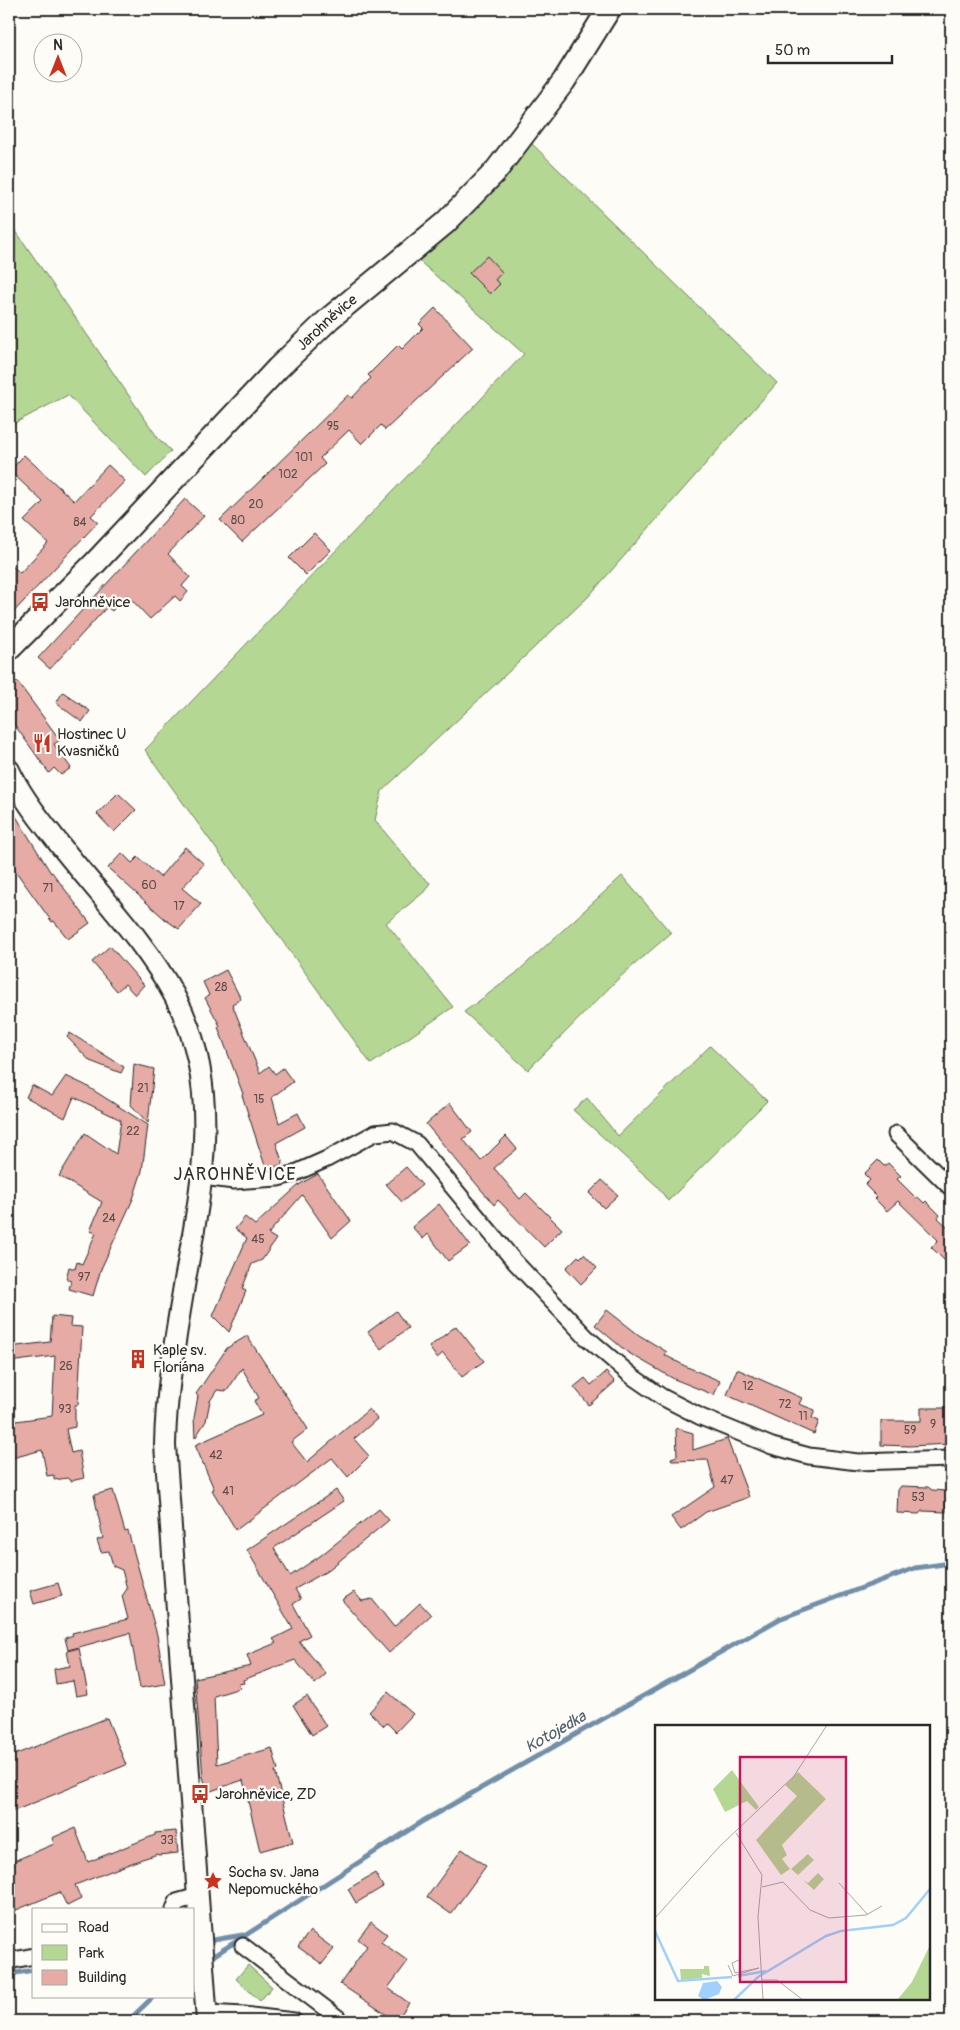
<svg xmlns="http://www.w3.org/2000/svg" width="960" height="2030" font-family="Pangolin,sans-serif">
<rect width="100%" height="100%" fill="#fdfcf7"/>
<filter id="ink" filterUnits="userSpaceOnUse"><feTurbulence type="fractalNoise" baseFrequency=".02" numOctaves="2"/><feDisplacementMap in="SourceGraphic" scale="10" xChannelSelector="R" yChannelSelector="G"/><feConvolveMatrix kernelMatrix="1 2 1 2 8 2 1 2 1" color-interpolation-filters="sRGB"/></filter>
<g filter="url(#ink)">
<g fill="#b4d893" stroke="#70825f">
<path d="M524,136L777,383L588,597L382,791L375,820L418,873L430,883L424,892L386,923L453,1007L371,1064L145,750L524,354L409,252Z"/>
<path d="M9,221L158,438L171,451L146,477L68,395L9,426Z"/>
<path d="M622,876L671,933L620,977L528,1070L464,1012L515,974Z"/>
<path d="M710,1046L767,1101L668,1201L658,1187L573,1110L587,1098L618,1136Z"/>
<path d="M248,1965L272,1987L260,2001L236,1979Z"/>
</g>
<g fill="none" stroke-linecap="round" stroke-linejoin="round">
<g stroke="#718fa8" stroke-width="5">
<path d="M207,1941L243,1935"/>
<path d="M207,1960L423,1821L779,1619L915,1568L951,1563"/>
<path d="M9,1974L34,1970"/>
<path d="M128,2021L154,1996"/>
</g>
</g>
<g fill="#e5aba4" stroke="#2b2b2b">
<path d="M487,256L502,272L495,280L500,284L490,294L469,273Z"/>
<path d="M435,308L473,348L385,430L381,425L362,444L349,430L320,458L325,464L242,542L220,520L348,395L352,398L371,378L368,375L398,345L402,349L423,328L419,324Z"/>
<path d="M24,455L74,501L108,465L125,481L91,516L98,522L9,617V563L20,573L48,543L24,521L43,502L10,471Z"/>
<path d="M185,499L204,516L168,554L190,577L182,586L188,592L180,601L175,596L150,619L127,595L112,611L107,607L50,669L38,658Z"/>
<path d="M314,533L331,550L306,575L289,558Z"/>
<path d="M17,681L60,740L54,744L71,768L61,775L54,768L49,773L9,717V690Z"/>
<path d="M63,692L90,711L82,722L56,703Z"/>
<path d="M118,793L136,810L114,832L97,814Z"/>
<path d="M9,805L51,873L52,872L90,923L68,939L54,921L52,922L9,862Z"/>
<path d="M185,847L204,864L182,888L201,904L179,929L166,920L108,868L122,853L132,863L138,857L160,877Z"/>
<path d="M110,946L144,985L135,995L125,984L117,991L92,962Z"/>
<path d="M226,970L241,999L232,1004L260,1073L269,1066L275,1074L283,1068L293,1082L272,1097L279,1123L298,1113L305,1127L276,1143L283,1164L269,1169H266L242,1095L243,1094L218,1027L220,1026L205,998L209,995L203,982Z"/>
<path d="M70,1033L124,1067L121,1073L90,1061L67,1037Z"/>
<path d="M134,1064L154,1069L148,1123L131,1105Z"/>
<path d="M66,1076L85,1085L148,1125L142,1171L133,1199L101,1269L93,1296L69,1289L71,1281L66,1279L69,1267L75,1269L77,1262L82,1264L96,1233L90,1231L102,1202L59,1176L85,1133L116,1154L121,1120L74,1097L65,1118L26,1097L32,1085L52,1096Z"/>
<path d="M450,1103L472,1132L463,1139L481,1161L506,1136L517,1149L494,1168L520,1199L526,1193L562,1229L544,1247L498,1200L494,1205L426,1124Z"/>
<path d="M878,1160L884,1166L888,1163L901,1176L897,1179L916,1198L918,1197L924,1203L926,1201L940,1215L938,1218L949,1228L951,1226V1267L931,1247L938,1240L898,1201L887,1211L875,1199L877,1197L865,1185L870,1180L864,1174Z"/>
<path d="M406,1167L422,1185L402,1202L386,1184Z"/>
<path d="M318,1174L351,1221L332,1238L302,1195L268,1234L276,1239L262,1260L252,1264L242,1289L246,1291L229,1332L213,1316L247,1238L235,1229L245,1217L255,1225L300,1184Z"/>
<path d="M602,1180L618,1195L604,1208L589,1193Z"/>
<path d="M439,1204L470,1245L448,1261L428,1234L423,1239L412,1227Z"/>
<path d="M584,1254L597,1268L581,1284L566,1268L578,1256L580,1258Z"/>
<path d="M607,1310L639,1335L667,1352L665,1355L685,1366L720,1381L714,1395L674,1379L627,1352L595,1325Z"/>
<path d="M396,1311L408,1328L381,1349L368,1332Z"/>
<path d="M52,1316L71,1318L70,1326L82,1327L78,1405H75V1427L66,1429L71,1453L79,1451L84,1478L71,1481L67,1478L54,1480V1475L47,1476L42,1450L9,1459V1443H10L9,1422L52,1416L55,1356L9,1362V1347L50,1342Z"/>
<path d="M456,1326L484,1361L462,1377L443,1353L437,1358L429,1347Z"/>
<path d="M247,1336L308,1429L291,1442L307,1462L369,1409L377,1419L354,1439L369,1456L348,1477L332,1458L236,1530L212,1490L214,1489L195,1445L262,1415L254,1401L259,1398L242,1368L227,1391L217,1390L210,1401L206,1421L195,1438L194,1418L198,1396L196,1394L227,1348Z"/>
<path d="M737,1369L802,1398L799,1404L815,1410L812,1418L819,1421L814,1434L727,1395Z"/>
<path d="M606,1372L615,1382L589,1405L574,1387L585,1378L591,1385Z"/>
<path d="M921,1408H951V1444L909,1446L881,1445V1421H921Z"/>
<path d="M676,1428L693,1433V1450L727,1439L749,1497L706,1512L681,1530L671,1517L715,1487L708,1460L672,1461L671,1458L677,1456Z"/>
<path d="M901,1486L928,1487L932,1490L946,1491V1512L922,1511L919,1514L897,1513L898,1490Z"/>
<path d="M113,1490L125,1532L128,1531L157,1635L165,1684L140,1688L130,1633L68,1650L65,1638L73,1635L72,1633L128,1619L122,1596L127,1589L122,1570L113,1566L109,1551L101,1552L97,1540L103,1538L94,1495Z"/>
<path d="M336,1490L344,1501L274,1548L290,1576L320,1556L379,1509L389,1520L327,1571L295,1589L301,1599L293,1604L310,1635L299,1641L326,1674L315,1684L295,1660L243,1680L244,1683L239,1684L240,1688L214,1696L217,1764L272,1748L278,1770L275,1771L293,1842L260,1851L243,1780L208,1792L203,1777L195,1678L251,1666L247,1655L276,1643L273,1639L293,1629L247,1550Z"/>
<path d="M58,1583L62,1596L34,1604L30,1591Z"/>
<path d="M354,1592L362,1601L372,1599L394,1627L420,1603L431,1615L389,1653L342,1600Z"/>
<path d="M79,1648L88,1694L76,1696L73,1681L56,1684L54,1669L70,1666L67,1651Z"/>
<path d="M388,1692L413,1714L396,1732L387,1723L384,1726L369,1712Z"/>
<path d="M307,1696L326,1726L312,1735L293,1705Z"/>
<path d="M107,1718L126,1765L9,1813V1757Z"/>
<path d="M75,1828L88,1862L155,1835V1833L176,1831L178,1853L158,1855V1854L142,1859L75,1885L81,1899L67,1906L60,1892L9,1913V1863L54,1844L52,1838Z"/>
<path d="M462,1849L486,1866L451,1914L427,1897Z"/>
<path d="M375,1873L383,1887L356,1903L348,1889Z"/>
<path d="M371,1922L387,1934L381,1942L408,1961L388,1988L409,2003L396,2021L340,1984L367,1946L358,1939Z"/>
<path d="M310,1931L334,1949L322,1964L298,1947Z"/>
</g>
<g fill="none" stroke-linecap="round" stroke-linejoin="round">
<g stroke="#2b2b2b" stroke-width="19">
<g id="minor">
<path d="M896,1134L951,1188"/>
<path d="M203,1177L234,1181L278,1178L293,1174L327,1159L375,1133L393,1131L417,1144L515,1262L586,1337L633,1377L662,1397L701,1417L772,1446L809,1456L858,1462L951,1459"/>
<path d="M174,1909L177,1902L198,1896"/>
<path d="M243,1946L338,2018"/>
<path d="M9,1961L34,1956"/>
<path d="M206,2013L244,2015L294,2021"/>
</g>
</g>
<g stroke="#2b2b2b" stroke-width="24">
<path id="tertiary" d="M9,770C20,794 36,815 53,836C92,887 144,939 174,995C223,1083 202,1186 185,1280C176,1335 166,1389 165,1445L207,2021"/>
</g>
<g stroke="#2b2b2b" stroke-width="26">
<g id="secondary">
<path id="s1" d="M9,649L95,563L278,368L330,318L445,223L495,172L564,81L609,9"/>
</g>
</g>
<use href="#minor" stroke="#fdfcf7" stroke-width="15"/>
<use href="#tertiary" stroke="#fdfcf7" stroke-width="20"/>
<use href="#secondary" stroke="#fdfcf7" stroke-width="22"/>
</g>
</g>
<defs>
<g id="bus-bare" transform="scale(1.5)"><path d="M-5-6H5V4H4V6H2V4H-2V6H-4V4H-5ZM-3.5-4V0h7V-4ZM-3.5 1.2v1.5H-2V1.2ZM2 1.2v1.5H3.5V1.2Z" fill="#c8321e" stroke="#fdfcf7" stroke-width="2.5" paint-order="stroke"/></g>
<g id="restaurant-bare" transform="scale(1.5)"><path d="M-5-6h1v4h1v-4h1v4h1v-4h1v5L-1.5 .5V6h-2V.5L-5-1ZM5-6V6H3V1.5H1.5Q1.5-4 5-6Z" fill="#c8321e" stroke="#fdfcf7" stroke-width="2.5" paint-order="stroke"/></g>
<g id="building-bare" transform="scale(1.5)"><path d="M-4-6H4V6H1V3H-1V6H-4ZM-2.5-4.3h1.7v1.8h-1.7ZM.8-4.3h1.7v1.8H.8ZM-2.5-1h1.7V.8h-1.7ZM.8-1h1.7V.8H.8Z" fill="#c8321e" stroke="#fdfcf7" stroke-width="2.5" paint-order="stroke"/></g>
<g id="sight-bare" transform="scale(1.5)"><path d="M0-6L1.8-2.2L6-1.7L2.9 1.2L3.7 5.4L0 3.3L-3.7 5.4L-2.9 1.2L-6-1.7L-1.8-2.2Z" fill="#c8321e" stroke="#fdfcf7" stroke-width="2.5" paint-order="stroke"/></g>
</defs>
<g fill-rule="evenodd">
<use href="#bus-bare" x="40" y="602"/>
<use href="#restaurant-bare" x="42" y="743"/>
<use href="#building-bare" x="138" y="1359"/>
<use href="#bus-bare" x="200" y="1794"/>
<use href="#sight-bare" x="213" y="1881"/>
</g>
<g text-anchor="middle" stroke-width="4.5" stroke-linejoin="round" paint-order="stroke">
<g font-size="12" fill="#5a4b49">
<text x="333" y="430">95</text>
<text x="304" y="461">101</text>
<text x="288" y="478">102</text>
<text x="256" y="508">20</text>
<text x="238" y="524">80</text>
<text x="80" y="526">84</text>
<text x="149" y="889">60</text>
<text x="48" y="892">71</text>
<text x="179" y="910">17</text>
<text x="221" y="991">28</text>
<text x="143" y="1092">21</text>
<text x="259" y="1103">15</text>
<text x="133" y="1135">22</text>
<text x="109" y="1222">24</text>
<text x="258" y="1243">45</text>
<text x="84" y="1281">97</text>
<text x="66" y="1370">26</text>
<text x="748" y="1390">12</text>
<text x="785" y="1408">72</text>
<text x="65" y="1413">93</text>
<text x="803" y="1420">11</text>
<text x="933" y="1428">9</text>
<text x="910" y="1434">59</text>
<text x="216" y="1459">42</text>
<text x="727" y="1484">47</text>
<text x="228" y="1495">41</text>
<text x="918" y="1501">53</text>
<text x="167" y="1844">33</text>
</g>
<g font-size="15" fill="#2b2b2b" stroke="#fdfcf7">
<text dy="5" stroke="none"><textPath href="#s1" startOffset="456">Jarohněvice</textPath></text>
</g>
<g font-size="15" fill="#2b2b2b" stroke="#fdfcf7" text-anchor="start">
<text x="55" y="607">Jarohněvice</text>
<text x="57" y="739">Hostinec U<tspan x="57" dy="17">Kvasničků</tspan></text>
<text x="153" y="1355">Kaple sv.<tspan x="153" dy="17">Floriána</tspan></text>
<text x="215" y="1799">Jarohněvice, ZD</text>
<text x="228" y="1877">Socha sv. Jana<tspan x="228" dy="17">Nepomuckého</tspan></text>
</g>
<g font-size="16" font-style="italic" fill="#4e5d6a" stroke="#fdfcf7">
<text transform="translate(555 1731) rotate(-30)" y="6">Kotojedka</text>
</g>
<g font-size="18" letter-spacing="1" fill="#2b2b2b" stroke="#fdfcf7">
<text x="235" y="1180">JAROHNĚVICE</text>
</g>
</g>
<g transform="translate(655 1725)">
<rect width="275" height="275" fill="#fdfcf7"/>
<path d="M77,45L104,82L101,85L92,76L70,87L58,64ZM143,47L171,74L127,120L132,130L127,134L135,144L126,150L101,115L142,71L130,60ZM153,129L159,135L143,150L136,144ZM163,148L169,154L159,165L148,155L153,158ZM275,220V275H242L257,257ZM49,241H54L55,251L47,249V253L26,255L25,244H49Z" fill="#b4d893"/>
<path d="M62,256L67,262L64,269L49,275L43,271L48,258Z" fill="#9fd1fc"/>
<path fill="none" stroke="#9fd1fc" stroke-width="2.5" d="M0,206L23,256L77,252M83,251L111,246M79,275L103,252L171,211L186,206L238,200L251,193L275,164"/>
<path fill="none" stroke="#a9a8a5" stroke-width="1" d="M81,108L107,150L103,192L108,275M184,158L213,190M107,162L128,157L155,185L174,193L211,190L227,181M0,193L65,121L139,51L172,0M86,234L77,238L80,248L104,243M73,240L78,251L104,243M107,255H122L148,275"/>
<path fill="#c2185b" fill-opacity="0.15" stroke="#c2185b" stroke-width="2.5" d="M85,32H191V257H85Z"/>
<rect width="275" height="275" fill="none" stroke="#2b2b2b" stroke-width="2.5"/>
</g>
<rect width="960" height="2030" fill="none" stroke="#fdfcf7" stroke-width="30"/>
<rect x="15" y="15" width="930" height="2000" fill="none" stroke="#2b2b2b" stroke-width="2" filter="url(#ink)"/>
<rect x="32" y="1908" width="162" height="90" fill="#fdfcf7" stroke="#a9a8a5"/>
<rect x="42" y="1924" width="25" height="8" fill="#fdfcf7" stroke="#a9a8a5"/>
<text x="78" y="1932" font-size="15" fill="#2b2b2b">Road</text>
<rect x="42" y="1945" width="25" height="15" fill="#b4d893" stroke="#a9a8a5"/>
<text x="78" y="1958" font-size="15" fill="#2b2b2b">Park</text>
<rect x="42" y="1970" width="25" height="15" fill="#e5aba4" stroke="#a9a8a5"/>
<text x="78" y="1982" font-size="15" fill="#2b2b2b">Building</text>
<g transform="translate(58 58)"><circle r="24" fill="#fdfcf7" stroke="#a9a8a5"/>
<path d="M0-4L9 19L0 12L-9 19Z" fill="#c8321e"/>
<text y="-8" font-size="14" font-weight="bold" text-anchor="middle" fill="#2b2b2b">N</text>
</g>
<path d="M768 55v8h124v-8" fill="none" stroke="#2b2b2b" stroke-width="2.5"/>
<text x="775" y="55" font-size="15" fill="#2b2b2b" stroke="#fdfcf7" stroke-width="4" paint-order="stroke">50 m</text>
</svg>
